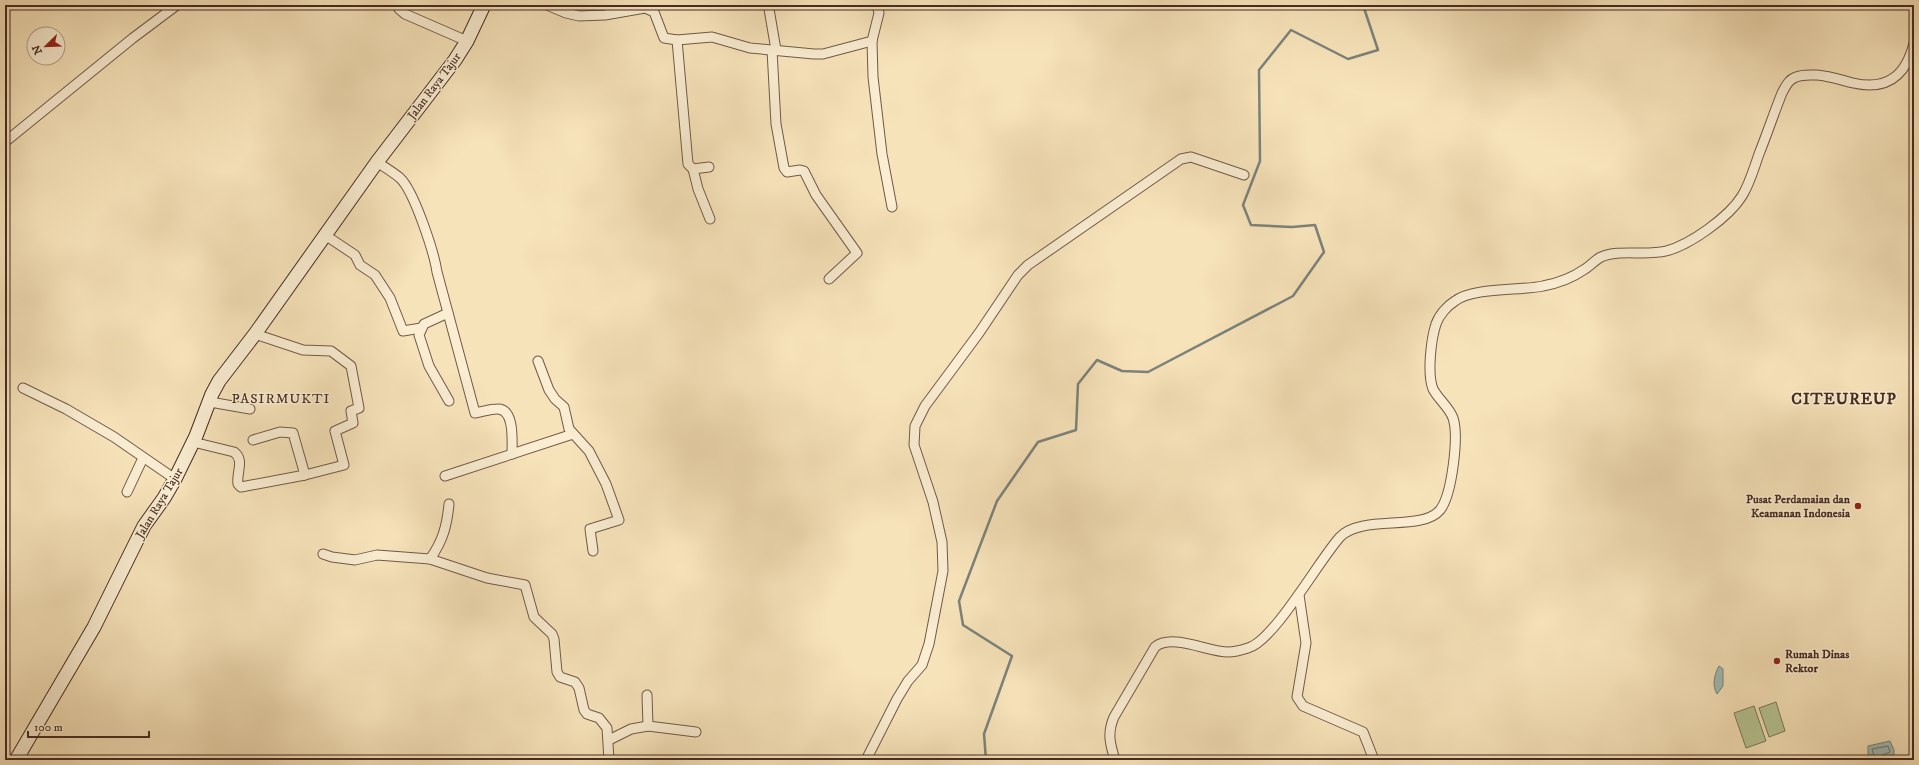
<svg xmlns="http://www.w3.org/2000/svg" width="1919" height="765" font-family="'IM FELL DW Pica',serif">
<rect width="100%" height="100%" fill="#f7e3ba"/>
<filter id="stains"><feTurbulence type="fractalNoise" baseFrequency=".005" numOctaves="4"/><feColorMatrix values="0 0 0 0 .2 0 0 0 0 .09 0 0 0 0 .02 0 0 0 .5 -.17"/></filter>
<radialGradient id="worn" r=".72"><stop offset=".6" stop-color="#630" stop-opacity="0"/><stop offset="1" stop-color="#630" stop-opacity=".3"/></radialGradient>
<g fill="#b7c594" stroke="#7e785b">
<path d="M1776,702L1785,731L1769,737L1759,708Z"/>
<path d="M1754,706L1766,741L1746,748L1734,713Z"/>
</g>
<g fill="#9fbdb8" stroke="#7b837c">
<path d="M1719,666L1723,669V686L1717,694C1712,686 1714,675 1719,666Z"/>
<path d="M1890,741L1894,750V754L1890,757L1871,760L1868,754V746Z"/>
</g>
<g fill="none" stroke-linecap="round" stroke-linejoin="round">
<path stroke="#72746d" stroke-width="1" d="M1875,760L1872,749L1888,746L1890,752L1882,755L1880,760"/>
<path stroke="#7b837c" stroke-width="2.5" d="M986,760L984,734L1012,656L963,625L959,601L997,501L1038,442L1076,430L1078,384L1097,360L1122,371L1148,372L1293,296L1324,252L1315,225L1292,227L1251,225L1243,205L1260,161L1259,70L1291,30L1348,59L1378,50L1363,5"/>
<g stroke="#725948" stroke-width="11">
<g id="street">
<path d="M398,5L399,9L405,14L467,41"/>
<path d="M547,5L566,13L579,16L605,15L645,8L654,12L664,38L677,40L712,37L750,48L814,54H823L872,41"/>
<path d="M877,5L879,13L872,41L873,77L882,154L892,207"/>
<path d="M769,9L776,50"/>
<path d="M677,40L688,164L693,169L709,167"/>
<path d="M772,50L776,124L784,168L787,172L800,170L804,171L816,195L857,253L829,279"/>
<path d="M5,142L133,38L177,5"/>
<path d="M377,162C384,167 393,172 400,178C414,191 434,252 437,272L475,413C482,412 490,409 497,409C515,408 512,442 512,454"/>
<path d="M693,169L698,189L710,219"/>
<path d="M325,235L355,255L360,265L375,275L390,298L403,331L421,328"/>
<path d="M448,313L424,324L419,335L429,366L449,401"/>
<path d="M538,361L549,390L555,399L564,407L569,429L589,451L606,484L619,520L590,529L593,551"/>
<path d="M23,388L66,409L114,437L175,479"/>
<path d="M210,402L250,409"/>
<path d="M253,440L280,432L293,433L305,475"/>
<path d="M193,442L234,452C245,460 236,473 238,484L241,487L305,475L344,465L335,431L353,423L351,411L359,408L351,366L331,351L303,350L255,334"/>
<path d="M445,476L573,434"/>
<path d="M127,492L143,458"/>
<path d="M323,554L332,557L355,560L377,555L430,559L487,578L525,585L534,617L552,634L554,639L557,672L560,677L575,682L579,688L584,710L587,714L599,718L607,728L609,760"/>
<path d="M430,559C443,541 447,525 449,504"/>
<path d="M1299,595L1306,643L1297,697L1303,706L1363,732L1374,760"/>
<path d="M647,695L648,726"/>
<path d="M609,740L631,729L648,726L696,732"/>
<path d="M866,760L897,699L908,681L922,665L929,644L943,571L942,542L933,502L914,445L915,426L925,406L979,333L1018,275L1028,265L1181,159L1191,157L1244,175"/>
<path d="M1115,760C1110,744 1107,733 1114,717L1155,647C1172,633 1208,652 1228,652C1235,652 1242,650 1248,648C1274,641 1319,560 1340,537C1362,514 1422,532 1440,510C1452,495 1459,436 1453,418C1449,407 1438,399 1433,389C1427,374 1431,339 1436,324C1439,315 1447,306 1455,301C1473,287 1520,291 1543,286C1559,283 1572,278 1585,269C1590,266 1595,260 1601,257C1618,249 1646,256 1666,251C1690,245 1729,217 1742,196C1750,183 1754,168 1759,154C1767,134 1774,113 1782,93C1786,86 1788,80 1796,77C1803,74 1810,75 1817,75C1829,76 1841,80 1853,83C1888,91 1906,75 1914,43"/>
</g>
</g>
<g stroke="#452b22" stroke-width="15">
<path id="secondary" d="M16,760L94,627L144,526L164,498L175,479L196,436L212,394L219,381L255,334L377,162L455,60L467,41L484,5"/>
</g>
<use href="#street" stroke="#faedd2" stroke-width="9"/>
<use href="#secondary" stroke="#faedd2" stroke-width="13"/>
</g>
<g fill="#8f2418" stroke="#faedd2" stroke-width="1.5">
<circle cx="1858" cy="506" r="4"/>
<circle cx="1777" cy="661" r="4"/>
</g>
<g text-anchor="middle" stroke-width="3" stroke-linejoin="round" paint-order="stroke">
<g font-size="12" fill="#452b22" stroke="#faedd2">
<text transform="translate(434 86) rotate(-53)" y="4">Jalan Raya Tajur</text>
<text transform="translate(159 503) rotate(-59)" y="4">Jalan Raya Tajur</text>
</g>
<g font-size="12" font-weight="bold" fill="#452b22" stroke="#faedd2" text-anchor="end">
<text x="1850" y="503">Pusat Perdamaian dan<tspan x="1850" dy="14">Keamanan Indonesia</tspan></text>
<text x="1785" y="658" text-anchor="start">Rumah Dinas<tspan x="1785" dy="14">Rektor</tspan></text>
</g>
<g font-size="14" letter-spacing="1" fill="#452b22" stroke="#faedd2">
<text x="281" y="403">PASIRMUKTI</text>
</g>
<g font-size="16" font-weight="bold" letter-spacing="1" fill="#452b22" stroke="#faedd2">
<text x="1844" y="404">CITEUREUP</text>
</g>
</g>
<rect width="1919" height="765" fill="none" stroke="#f7e3ba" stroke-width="20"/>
<rect x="6" y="6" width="1907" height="753" fill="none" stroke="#452b22" stroke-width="2"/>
<rect x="10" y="10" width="1899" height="745" fill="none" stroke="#452b22"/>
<g transform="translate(46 46) rotate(247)"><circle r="19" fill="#faedd2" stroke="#b29f8c"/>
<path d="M0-3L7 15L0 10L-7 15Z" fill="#8f2418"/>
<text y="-6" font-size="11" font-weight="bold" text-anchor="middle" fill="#452b22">N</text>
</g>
<path d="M28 731v6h121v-6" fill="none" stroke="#452b22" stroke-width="2"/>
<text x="34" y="731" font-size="12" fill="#452b22" stroke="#faedd2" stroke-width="3" paint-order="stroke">100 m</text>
<rect width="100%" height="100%" filter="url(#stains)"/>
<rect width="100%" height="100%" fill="url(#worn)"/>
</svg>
